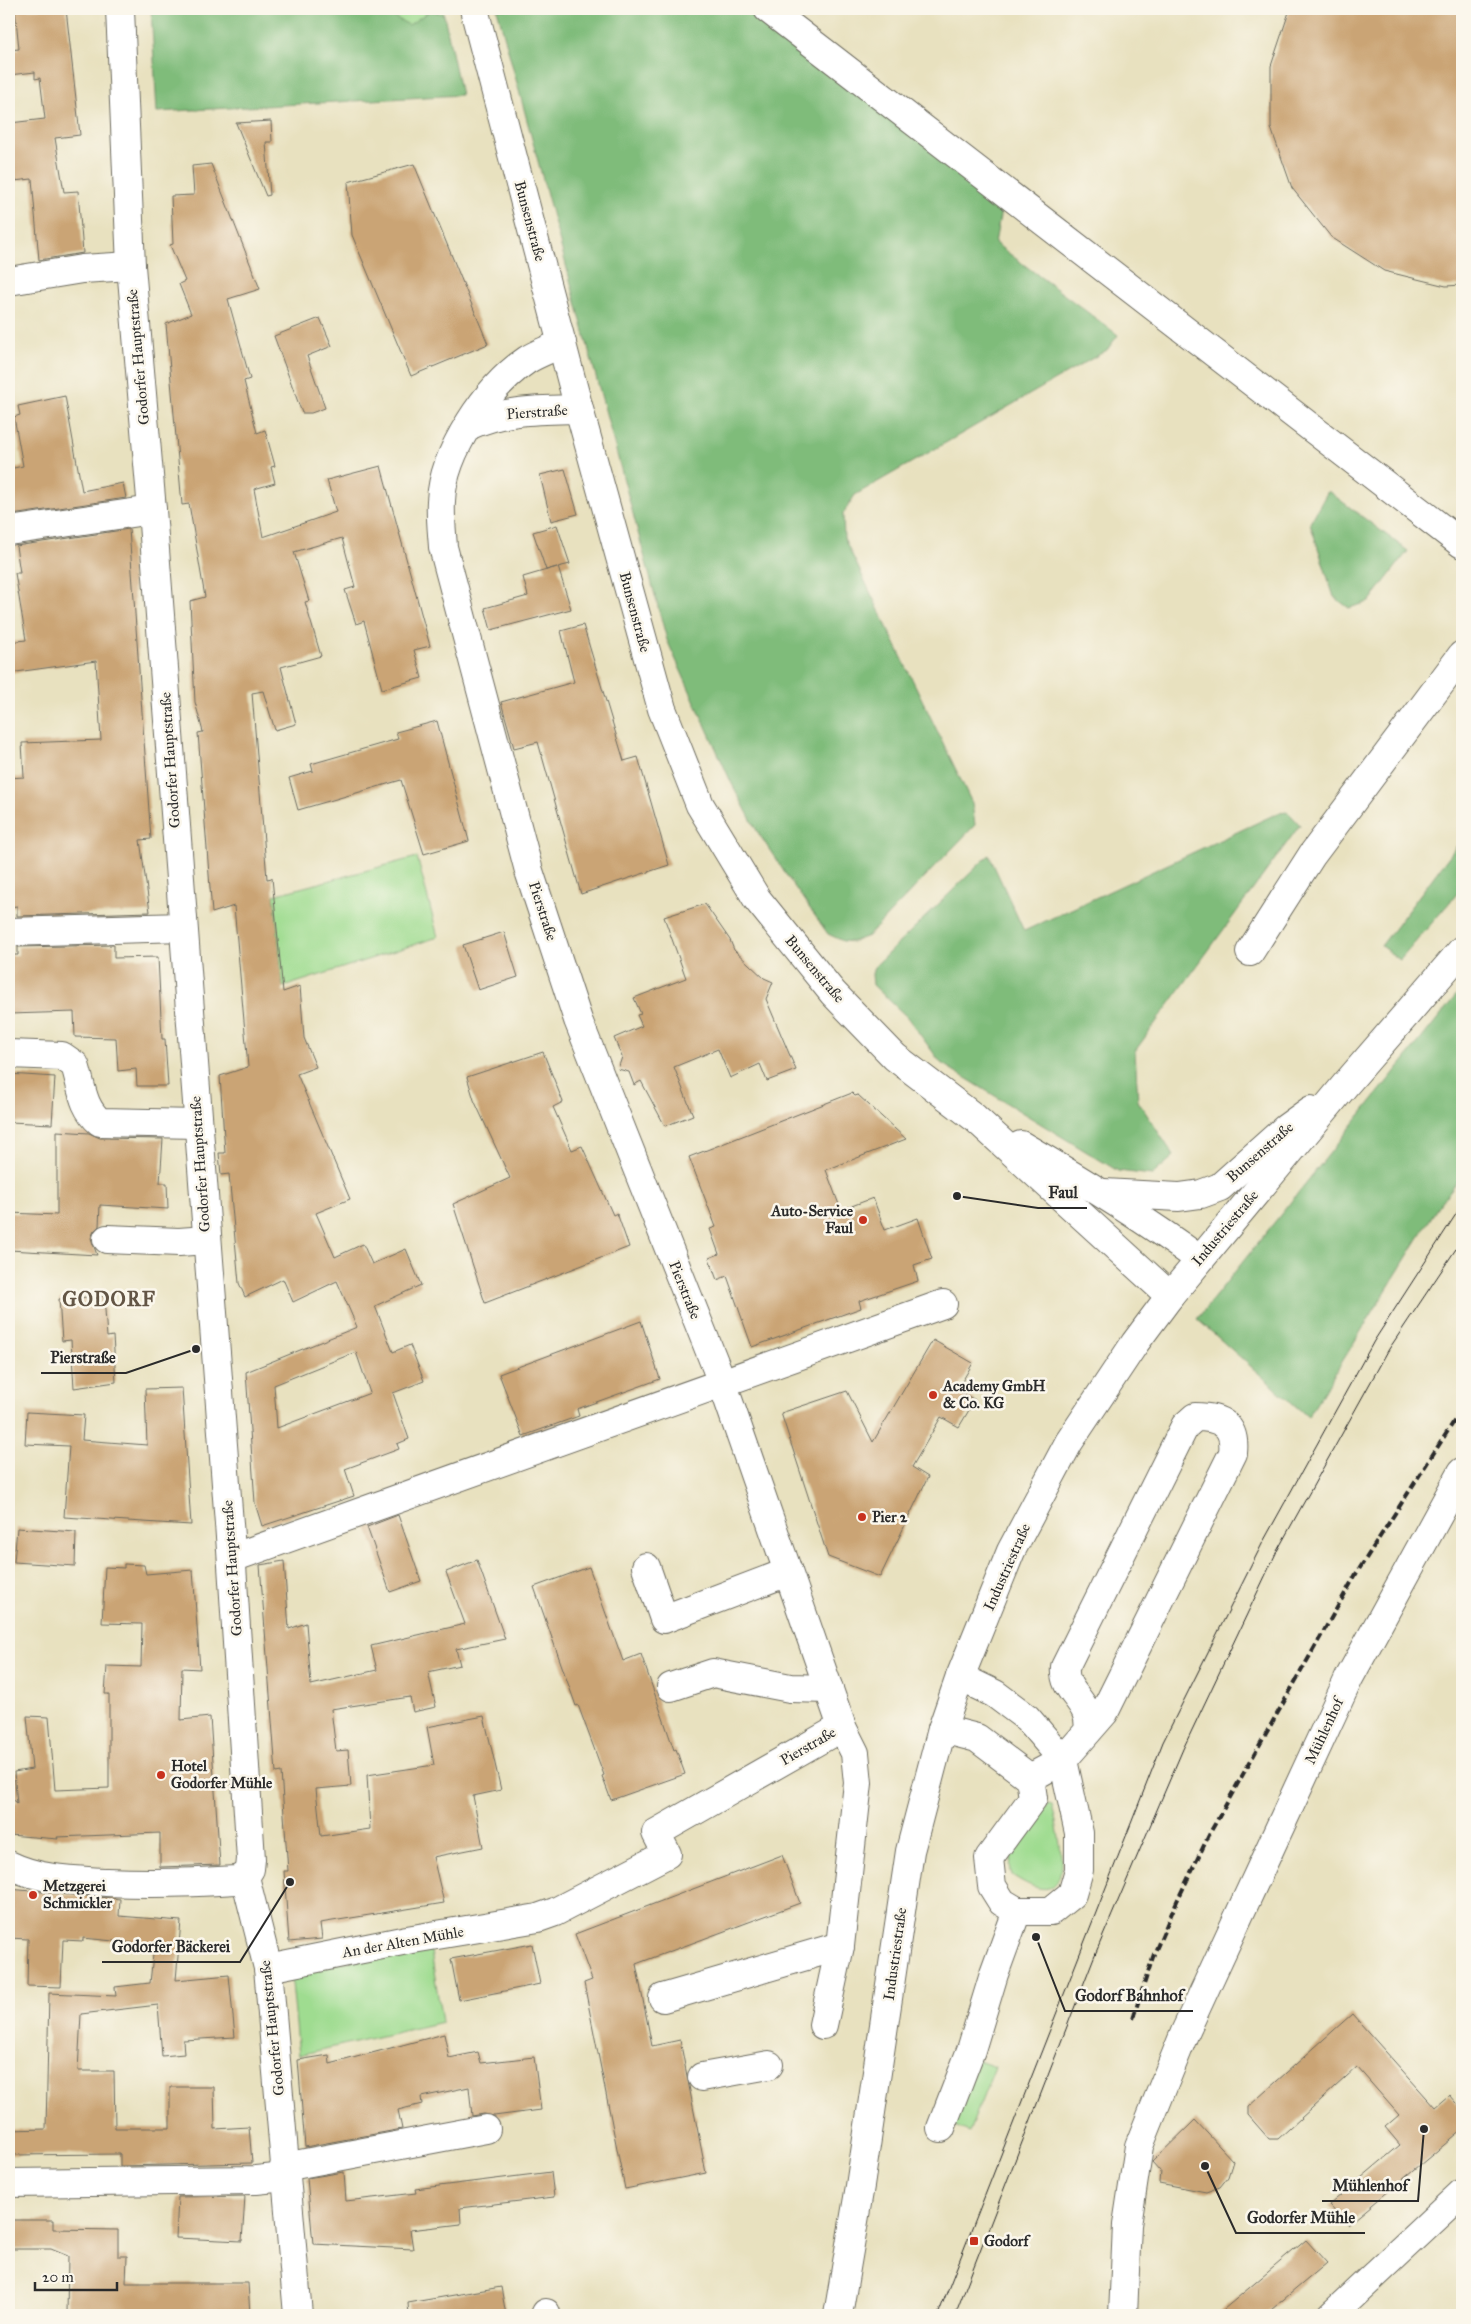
<svg xmlns="http://www.w3.org/2000/svg" width="1471" height="2324" font-family="'IM FELL Great Primer',serif">
<rect width="100%" height="100%" fill="#fbf7ec"/>
<filter id="ink" filterUnits="userSpaceOnUse"><feTurbulence type="fractalNoise" baseFrequency=".02" numOctaves="2"/><feDisplacementMap in="SourceGraphic" scale="10" xChannelSelector="R" yChannelSelector="G"/><feConvolveMatrix kernelMatrix="1 2 1 2 8 2 1 2 1" color-interpolation-filters="sRGB"/></filter>
<filter id="wash" filterUnits="userSpaceOnUse"><feTurbulence type="fractalNoise" baseFrequency=".0096" numOctaves="4" result="noise"/><feDisplacementMap in="SourceGraphic" scale="20" xChannelSelector="R" yChannelSelector="G"/><feGaussianBlur stdDeviation="1.12" result="paint"/><feColorMatrix in="noise" values="0 0 0 0 0 0 0 0 0 0 0 0 0 0 0 0 0 1.4 0 .05"/><feComposite in="paint" operator="in"/></filter>
<g filter="url(#wash)">
<rect width="100%" height="100%" fill="#e8e1bf"/>
<g fill="#9fdc90" stroke="#65845e">
<path d="M379,9H442L444,15L431,10L409,26Z"/>
<path d="M417,857L438,937L283,987L274,895Z"/>
<path d="M1048,1804L1052,1805C1061,1842 1079,1920 1012,1875C1003,1848 1033,1823 1048,1804Z"/>
<path d="M430,1945L442,2022L299,2055L291,1973Z"/>
<path d="M976,2060L995,2067L969,2132L950,2124Z"/>
</g>
<g fill="#7fbc7a" stroke="#557452">
<path d="M151,9H379L409,25L431,10L444,15L461,95L157,112Z"/>
<path d="M497,9H754L1002,205L995,243L1118,335L1107,350L855,495L843,514L844,538L972,803L975,825L868,936L852,942L843,941L828,934L789,879L757,831L731,782L667,640Z"/>
<path d="M1328,491L1408,551L1369,602L1349,608L1334,597L1310,523Z"/>
<path d="M1288,812L1300,825L1135,1051L1138,1101L1174,1156L1152,1175L1118,1171L941,1063L907,1017L873,985L872,974L874,967L989,855L1024,931L1278,813Z"/>
<path d="M1462,839V888L1400,960L1381,946Z"/>
<path d="M1462,988V1175L1437,1208L1308,1417L1197,1319Z"/>
</g>
<g id="blocks">
<g fill="#caa475" fill-rule="evenodd">
<path d="M15,9H66L80,135L55,138L64,192L78,191L83,253L39,260L32,179L14,181L13,173L10,174L9,142H12L10,123L45,119L40,78L35,79V72L9,75V50L19,49Z"/>
<path d="M1290,9H1462V285L1446,286L1384,271L1331,237L1292,188L1271,128V66Z"/>
<path d="M271,121L272,142H266L270,195L266,196L236,123Z"/>
<path d="M211,164L260,289L228,299L250,379L244,381L257,433L265,430L275,466L271,467L275,483L254,489L263,537L336,512L327,480L381,466L430,646L414,650L422,678L382,689L364,621L356,624L345,590L355,587L342,538L294,552L309,601L305,602L321,656L281,667L296,724L275,730L263,691L252,693L267,879L272,878L283,992L300,986L304,1038L316,1067L297,1074L350,1199L316,1213L335,1257L363,1244L372,1264L406,1249L421,1285L375,1306L393,1352L410,1345L424,1381L393,1393L409,1439L397,1444L399,1449L345,1469L354,1496L262,1526L255,1503L246,1372L357,1327L337,1281L293,1302L283,1279L245,1297L239,1283L229,1174L221,1175L219,1153H225L220,1076L248,1067L234,906L212,913L198,733L203,732L195,702L190,601L205,597L189,504L182,505L166,324L191,314L179,284L185,281L170,245L173,244L171,196L194,195L192,166ZM356,1352L370,1393L277,1428L274,1385Z"/>
<path d="M414,164L488,344L411,376L352,235L348,182Z"/>
<path d="M320,318L332,346L307,356L325,408L311,413H302L274,336Z"/>
<path d="M65,396L82,491L123,483L126,498L12,515L9,469L23,466L14,417L20,415L18,406Z"/>
<path d="M565,469L578,514L551,521L540,475Z"/>
<path d="M557,525L570,564L558,567L571,609L491,630L485,608L528,596L523,577L557,567L546,570L533,532Z"/>
<path d="M129,529L151,839L140,840L150,912L17,916V906L9,907V778L24,777L22,743L101,740L96,661L9,673V642L26,640L15,573H20L16,546Z"/>
<path d="M583,625L624,761L638,757L669,865L581,894L538,742L514,748L501,702L574,682L561,631Z"/>
<path d="M437,721L469,841L424,854L401,780L298,810L289,778L313,771L311,764L398,739L396,732Z"/>
<path d="M705,904L730,940L734,950L764,978L773,982L766,999L796,1070L767,1081L760,1064L730,1078L718,1049L674,1067L693,1115L665,1126L641,1081L634,1085L629,1072L618,1069L622,1057L614,1038L642,1026L637,1015L641,1014L634,998L686,978L664,917Z"/>
<path d="M504,932L518,977L478,990L463,945Z"/>
<path d="M114,945V958L158,957L162,1039H165L168,1086H137L136,1069L118,1071L116,1038L75,1037L74,1012L9,1014V955H18V947Z"/>
<path d="M543,1052L563,1102L553,1107L572,1150L582,1146L613,1215L617,1213L629,1247L485,1303L453,1204L510,1178L474,1100L467,1077Z"/>
<path d="M9,1074L55,1077L52,1124L9,1122Z"/>
<path d="M852,1093L855,1096L858,1095L906,1139L826,1170L841,1210L873,1198L885,1230L918,1218L932,1259L914,1265L918,1281L859,1301L861,1308L752,1347L727,1276L717,1280L709,1258L719,1254L710,1229L716,1227L689,1157Z"/>
<path d="M57,1131L89,1133L100,1138L163,1139L160,1183H167L168,1209L100,1205L99,1226L94,1231L91,1238L97,1255L9,1250V1213L57,1215Z"/>
<path d="M104,1296L107,1337L113,1336L116,1382L74,1388L71,1340L62,1341L59,1299Z"/>
<path d="M641,1321L660,1379L577,1409L579,1416L523,1436L499,1374Z"/>
<path d="M933,1340L973,1363L957,1390L975,1400L959,1427L941,1417L912,1467L928,1477L880,1577L828,1557L781,1413L847,1391L873,1442Z"/>
<path d="M182,1388L191,1525L64,1517L69,1446L25,1444L27,1412L84,1415L82,1440L147,1445L145,1389Z"/>
<path d="M398,1515L421,1581L390,1592L367,1527Z"/>
<path d="M17,1528L76,1532L75,1566L14,1562Z"/>
<path d="M477,1560L505,1639L456,1649L460,1665L428,1672L436,1707L413,1712L410,1697L331,1709L336,1751L348,1750L351,1786L316,1789L321,1836L370,1829L367,1775L434,1765L427,1727L484,1716L501,1790L473,1796L483,1847L433,1857L444,1903L320,1923L322,1939L289,1942L284,1871H288L281,1772L276,1773L260,1565L284,1561L289,1629L306,1623L311,1685L377,1670L371,1646L465,1624L446,1572Z"/>
<path d="M124,1564L144,1565L146,1574L193,1570L200,1669L182,1668L181,1720L210,1717L220,1865L160,1867V1833L57,1837L58,1839L9,1835V1796L17,1803L14,1772L32,1769L27,1716L49,1717L55,1790L109,1788V1694H105L107,1666L141,1667L142,1624L102,1623L105,1567L124,1568Z"/>
<path d="M589,1567L623,1661L641,1654L674,1750L676,1749L685,1774L611,1800L602,1776L604,1775L578,1705L576,1706L534,1587Z"/>
<path d="M782,1855L800,1903L636,1964L652,2046L680,2040L706,2173L625,2189L584,1983L592,1980L575,1934Z"/>
<path d="M9,1889L120,1899L119,1916L181,1921L176,1980L229,1975L235,2037L183,2040L184,2054L162,2056L158,2005L81,2014L78,2071H114L115,2128H170V2087H214L215,2129L249,2127L252,2163L120,2166V2154L9,2155V2130L46,2129L49,1993L116,1996L115,1987L150,1983L154,1945L83,1938V1941L63,1940L61,1987L27,1986L28,1939L9,1938Z"/>
<path d="M532,1944L540,1984L459,2000L451,1959Z"/>
<path d="M1352,2014L1435,2107L1449,2095L1462,2110V2130L1348,2225L1329,2205L1400,2145L1385,2127L1399,2115L1357,2067L1278,2139H1269L1248,2115V2107Z"/>
<path d="M444,2034L449,2058L478,2052L481,2063L534,2057L541,2110L494,2116L484,2114L472,2116L469,2087L421,2097L422,2104L398,2110L402,2129L305,2147L298,2060L329,2055L330,2064Z"/>
<path d="M1195,2120L1233,2161L1228,2177L1220,2187L1206,2192L1159,2183L1160,2171L1152,2162Z"/>
<path d="M344,2172L346,2201L416,2193L415,2189L551,2172L554,2197L460,2208L461,2224L410,2230L413,2249L313,2244L307,2178Z"/>
<path d="M245,2196L242,2241L176,2238L178,2197Z"/>
<path d="M9,2220H53V2229L118,2230V2256H127L126,2283H248L250,2315H67L68,2256L51,2249H9Z"/>
<path d="M1306,2240L1327,2263L1265,2315H1217Z"/>
<path d="M501,2287L506,2315H409L408,2303Z"/>
</g>
</g>
</g>
<g filter="url(#ink)">
<use href="#blocks" fill-opacity="0" stroke="#6d6b5f" stroke-width="1"/>
<g fill="none" stroke-linecap="round" stroke-linejoin="round">
<g stroke="#6d6b5f" stroke-width="30">
<g id="minor">
<path d="M120,9L131,266L152,510L231,1550L251,1859L250,1869L245,1877L268,1968L298,2315"/>
<path d="M768,9L1462,544"/>
<path d="M9,281L82,269L131,266"/>
<path d="M562,343C551,349 538,353 527,360C487,387 443,452 441,501C440,516 442,532 443,547L529,871L578,1020L722,1382L842,1727L855,1753L858,1783L840,1946L823,2025"/>
<path d="M468,426C505,409 539,410 579,409"/>
<path d="M9,531L152,510"/>
<path d="M9,932L183,927"/>
<path d="M1250,952L1312,855L1462,655"/>
<path d="M9,1054L62,1056L75,1065C82,1087 82,1107 100,1122L197,1124"/>
<path d="M107,1239L179,1242L206,1240"/>
<path d="M232,1558L943,1304"/>
<path d="M646,1567L664,1619L788,1572"/>
<path d="M671,1687L713,1673L790,1688L829,1689"/>
<path d="M942,1729L977,1738L1030,1778L1033,1798L989,1858L992,1886L1002,1902L1017,1911H1051L1072,1894L1079,1870V1833L1063,1760L1027,1718L995,1694L960,1677"/>
<path d="M1030,1778L1063,1760L1104,1713L1233,1453C1236,1425 1221,1417 1195,1417L1185,1426L1065,1667C1062,1694 1093,1701 1088,1731"/>
<path d="M9,1865C40,1880 72,1880 106,1882C150,1884 192,1883 236,1880L245,1877"/>
<path d="M268,1968L407,1940L538,1918L555,1912L667,1854L656,1833L842,1727"/>
<path d="M663,1998L840,1946"/>
<path d="M702,2077L769,2065"/>
<path d="M941,2128L971,2050L994,1974L1017,1911"/>
<path d="M284,2167L486,2129"/>
<path d="M9,2183L256,2180L285,2177"/>
<path d="M545,2315L546,2313"/>
<path d="M1123,2315L1127,2225L1139,2146L1185,2032L1349,1678L1462,1472"/>
<path d="M1332,2315L1462,2193"/>
</g>
</g>
<g stroke="#6d6b5f" stroke-width="30">
<g id="major">
<path d="M474,9L579,409L662,709L700,805L757,899L833,993L895,1057L975,1118L1170,1296"/>
<path d="M1021,1145C1083,1181 1142,1217 1199,1259"/>
<path d="M1104,1193L1179,1197L1201,1194L1220,1187L1286,1128L1311,1110"/>
<path d="M838,2315L860,2186L910,1851L942,1729L960,1677L1011,1551L1069,1442L1135,1343L1170,1296L1346,1084L1462,950"/>
</g>
</g>
<use href="#minor" stroke="#fff" stroke-width="28"/>
<use href="#major" stroke="#fff" stroke-width="28"/>
<g stroke="#2b2b2b" stroke-width="1">
<path d="M938,2315L1163,1742L1263,1542L1374,1341L1462,1205"/>
<path d="M955,2315L1094,1957L1183,1749L1277,1551L1389,1349L1462,1240"/>
</g>
<path stroke="#2b2b2b" stroke-width="4" stroke-dasharray="8 4" stroke-linecap="butt" d="M1133,2018L1154,1954L1177,1901L1211,1831L1356,1574L1462,1409"/>
</g>
</g>
<g fill="#c8321e" stroke="#fbf7ec" stroke-width="2">
<circle cx="863" cy="1220" r="5"/>
<circle cx="933" cy="1395" r="5"/>
<circle cx="862" cy="1517" r="5"/>
<circle cx="161" cy="1775" r="5"/>
<circle cx="33" cy="1895" r="5"/>
<rect x="969" y="2236" width="10" height="10" rx="2.5"/>
</g>
<g text-anchor="middle" stroke-width="5" stroke-linejoin="round" paint-order="stroke">
<g font-size="15" fill="#2b2b2b" stroke="#fbf7ec">
<text transform="translate(530 221) rotate(75)" y="5">Bunsenstraße</text>
<text transform="translate(138 357) rotate(-95)" y="5">Godorfer Hauptstraße</text>
<text transform="translate(537 412) rotate(-4)" y="5">Pierstraße</text>
<text transform="translate(635 612) rotate(75)" y="5">Bunsenstraße</text>
<text transform="translate(170 760) rotate(-94)" y="5">Godorfer Hauptstraße</text>
<text transform="translate(543 911) rotate(72)" y="5">Pierstraße</text>
<text transform="translate(815 969) rotate(50)" y="5">Bunsenstraße</text>
<text transform="translate(1260 1152) rotate(-41)" y="5">Bunsenstraße</text>
<text transform="translate(200 1164) rotate(-94)" y="5">Godorfer Hauptstraße</text>
<text transform="translate(1225 1228) rotate(-50)" y="5">Industriestraße</text>
<text transform="translate(685 1290) rotate(68)" y="5">Pierstraße</text>
<text transform="translate(1007 1567) rotate(-66)" y="5">Industriestraße</text>
<text transform="translate(232 1568) rotate(-94)" y="5">Godorfer Hauptstraße</text>
<text transform="translate(1324 1731) rotate(-65)" y="5">Mühlenhof</text>
<text transform="translate(808 1746) rotate(-30)" y="5">Pierstraße</text>
<text transform="translate(403 1942) rotate(-10)" y="5">An der Alten Mühle</text>
<text transform="translate(895 1954) rotate(-82)" y="5">Industriestraße</text>
<text transform="translate(272 2028) rotate(-96)" y="5">Godorfer Hauptstraße</text>
</g>
<g font-size="15" font-weight="bold" fill="#2b2b2b" stroke="#fbf7ec" text-anchor="start">
<text x="853" y="1216" text-anchor="end">Auto-Service<tspan x="853" dy="17">Faul</tspan></text>
<text x="943" y="1391">Academy GmbH<tspan x="943" dy="17">&amp; Co. KG</tspan></text>
<text x="872" y="1522">Pier 2</text>
<text x="171" y="1771">Hotel<tspan x="171" dy="17">Godorfer Mühle</tspan></text>
<text x="43" y="1891">Metzgerei<tspan x="43" dy="17">Schmickler</tspan></text>
<text x="984" y="2246">Godorf</text>
</g>
<g font-size="20" font-weight="bold" letter-spacing="1" fill="#635545" stroke="#fbf7ec">
<text x="109" y="1306">GODORF</text>
</g>
</g>
<path fill="none" stroke="#2b2b2b" stroke-width="2" d="M957 1196L1038 1208H1087M196 1349L126 1373H41M290 1882L240 1962H102M1036 1937L1065 2011H1193M1424 2129L1418 2201H1322M1205 2166L1236 2233H1365"/>
<g fill="#2b2b2b" stroke="#fbf7ec" stroke-width="2">
<circle cx="957" cy="1196" r="5"/>
<circle cx="196" cy="1349" r="5"/>
<circle cx="290" cy="1882" r="5"/>
<circle cx="1036" cy="1937" r="5"/>
<circle cx="1424" cy="2129" r="5"/>
<circle cx="1205" cy="2166" r="5"/>
</g>
<g font-size="16" text-anchor="middle" font-weight="bold" fill="#2b2b2b" stroke="#fbf7ec" stroke-width="5" stroke-linejoin="round" paint-order="stroke">
<text x="1063" y="1198">Faul</text>
<text x="83" y="1363">Pierstraße</text>
<text x="171" y="1952">Godorfer Bäckerei</text>
<text x="1129" y="2001">Godorf Bahnhof</text>
<text x="1370" y="2191">Mühlenhof</text>
<text x="1301" y="2223">Godorfer Mühle</text>
</g>
<rect width="1471" height="2324" fill="none" stroke="#fbf7ec" stroke-width="30"/>
<path d="M35 2282v8h82v-8" fill="none" stroke="#2b2b2b" stroke-width="2.5"/>
<text x="42" y="2282" font-size="15" fill="#2b2b2b" stroke="#fbf7ec" stroke-width="4" paint-order="stroke">20 m</text>
</svg>
